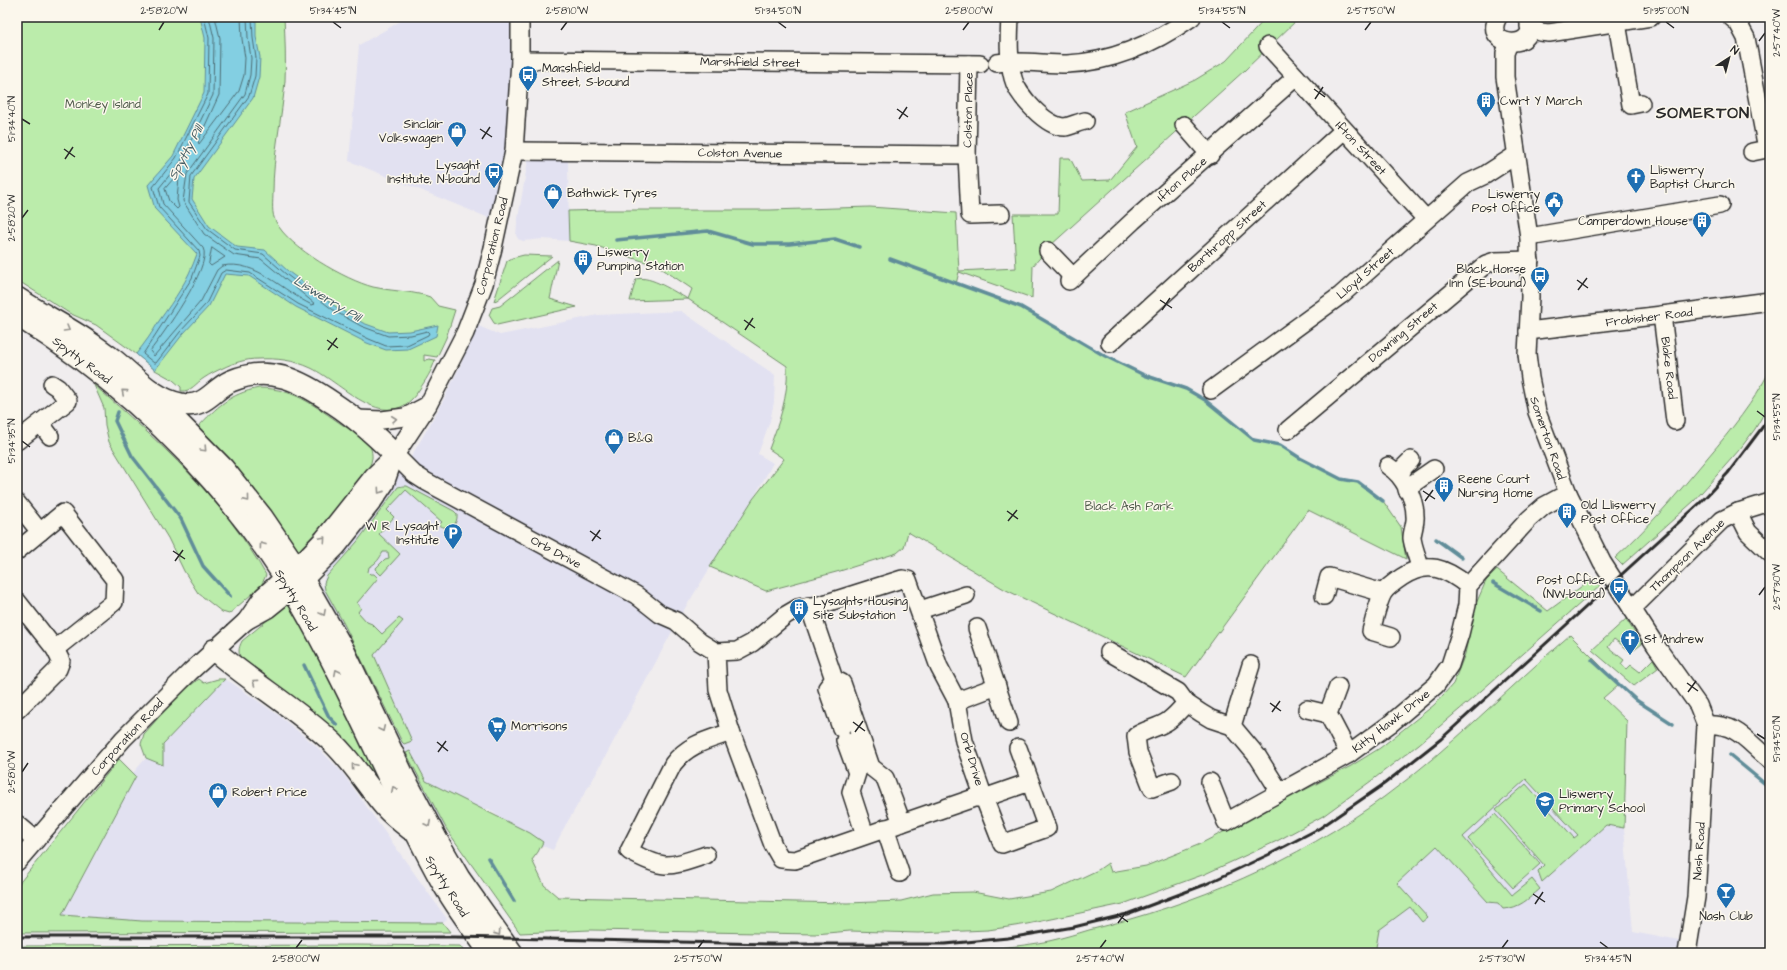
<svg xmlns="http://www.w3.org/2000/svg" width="1787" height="970" font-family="'Architects Daughter',sans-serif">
<rect width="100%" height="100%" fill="#f0edee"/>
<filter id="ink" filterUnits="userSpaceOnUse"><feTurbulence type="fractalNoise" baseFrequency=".025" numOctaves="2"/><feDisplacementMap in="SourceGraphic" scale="8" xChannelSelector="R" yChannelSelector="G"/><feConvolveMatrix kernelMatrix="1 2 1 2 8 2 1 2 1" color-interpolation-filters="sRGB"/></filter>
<g filter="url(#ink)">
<g fill="#e2e1f1">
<path d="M408,17H520L499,222L349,161L359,45Z"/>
<path d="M528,160L568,161L569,241L543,239L523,241L518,239L516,235L517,224Z"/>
<path d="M681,311L775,375L774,402L770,421L758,454L773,463L753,499L682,613L596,774L565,826L553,850L529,841L489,809H478L442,826L353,647L322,589L325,572L368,522L411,457L441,405L461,364L476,325L500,335L598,315Z"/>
<path d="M218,679H225L232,683L278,715L315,745L341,771L447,919L443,923L142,921L62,915L136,776L133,773L146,758L141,744L144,734L154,721L210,681Z"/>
<path d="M1603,698L1627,721L1624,828L1633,932L1689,943L1687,953H1228Z"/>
</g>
<g fill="#bbecab" stroke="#738c6b">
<path d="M17,17H284C285,38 286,60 285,81C282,118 273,155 273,192C273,202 271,214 276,222C289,248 346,280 373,287C390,291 408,291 424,295L430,297L438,306L455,310L446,338L437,357L424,355V361L429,359L435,360C432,371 425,381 419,390C388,438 344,384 311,368C294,360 276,358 258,359C246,359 233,363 223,368C216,371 210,374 204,378C196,383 191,392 181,391V387L173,380L155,370L136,354L96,325L69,313L17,280Z"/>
<path d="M1267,17L1299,18L1245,70L1051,245L1033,266L1032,298L959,272L956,284L1021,307L1105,356L1144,375L1186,389L1205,400L1254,440L1280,445L1300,458L1341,479L1358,482L1383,501L1401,527L1406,559L1308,510L1186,677L1004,589L908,532L904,547L897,553L840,571L766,591L710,567L753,499L784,459L769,449C779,422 789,396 787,366L688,299L630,301L636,279C651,275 674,292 688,299L692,289L658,266L596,246L569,241L568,211L606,210H770L870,207L956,213L959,271L1016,268L1013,214H1058L1060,158H1070L1082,181L1110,180L1137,147L1125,112L1195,80L1226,61Z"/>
<path d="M524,255L552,256L497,300L494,301L507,261L512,258Z"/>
<path d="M558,260L550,299L577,307L497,325L494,323L489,315L492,308L500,306Z"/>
<path d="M1770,370V403L1755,429L1740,449L1694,501L1622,565L1615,558C1649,527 1679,492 1708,457C1731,430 1754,402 1770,370Z"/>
<path d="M94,385C159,441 224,500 266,575L261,586L229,614L222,612L198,593L184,571L168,538L109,442L105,425L104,408Z"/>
<path d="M259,388C297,388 319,410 349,429C362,434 373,443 372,458C370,480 314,536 298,555L197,428C217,407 229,394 259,388Z"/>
<path d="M403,486H407L454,511L457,514C458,526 449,531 439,525L442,522L406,490L387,510L394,517L379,534L400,554L381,575L377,571L376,568L385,559L389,558L388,552H383C379,559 377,563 369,567L368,572L370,574H374L378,578L357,603L361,608L358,612L367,622L372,624L382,634L399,618L403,621L374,655L412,741L404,744L402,742L344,624L325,590L324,583L327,576L357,542L398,487Z"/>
<path d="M1497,570L1548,611L1593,578L1600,586L1473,698L1419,744L1371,781L1323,816L1277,841L1205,874L1123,904L1028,924L988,930L918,933L850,931L815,934L590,930L520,933L447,830L406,753L410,751L426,781L530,833L543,842L538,852L532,860L544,885L558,897L847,903L901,901L933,893L973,892L1009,899L1051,892L1098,870L1108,863L1111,872L1146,866L1198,845L1351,766L1380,748L1434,705L1453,684L1465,654L1475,606L1486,581Z"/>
<path d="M287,604L297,611L383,788L242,661C238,653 238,649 242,641Z"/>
<path d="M1626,619L1642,644L1634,650L1632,649L1630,651L1614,639L1608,647L1624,660L1621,664L1627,669L1631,665L1640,672L1653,659L1658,668L1634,686L1592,650Z"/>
<path d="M1570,635L1619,684L1603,698L1627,721L1624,828L1606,825L1542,882L1538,871L1544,865L1496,810L1526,784L1574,838L1578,835L1526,779L1463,837L1512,895L1532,879L1540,889C1528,899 1520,908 1503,909L1498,903L1488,902L1437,846L1397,883L1428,917L1422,922L1410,907L1379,930L1375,953H909C924,951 939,951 955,951C986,949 1019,947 1049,941C1062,938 1076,934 1089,930C1196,904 1295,862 1384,797C1450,749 1508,688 1570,635Z"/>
<path d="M199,679L204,683L218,679H225L163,744V765L146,758L141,744L144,734L179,694Z"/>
<path d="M119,759L136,776L62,915L142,921L443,923L450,932L17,933V886Z"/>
<path d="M1495,814L1540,864L1513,888L1468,839Z"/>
<path d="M357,945L460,946L465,953H17V946Z"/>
<path d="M680,950L746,953H544V952Z"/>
</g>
<path fill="#83cfe2" stroke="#608d99" d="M200,17H256V37L260,57L259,77L253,98L194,179L192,199L209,226L237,247L265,250L289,272L339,309L363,323L388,332L410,331L438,325L436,336L408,349L386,350L367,343L296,307L249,276L225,274L209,306L183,334L155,370L136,354C145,343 152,333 159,321C176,297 187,282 197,254L155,209L148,185L173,156L204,93L205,38Z"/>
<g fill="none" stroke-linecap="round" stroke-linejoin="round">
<g stroke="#4e6d74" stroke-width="1">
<path d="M204,17L209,38L208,94L176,158L153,187L159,207L199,251L200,256L192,278L143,354L154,363H156L180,332L206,304L221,273L226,270L250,273L298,304L369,339L386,346L407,345L428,335L429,333L427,331L411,335L388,336L361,326L336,312L287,275L263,254L235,250L207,229L189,202L191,176L249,96L255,76L256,58L253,38L252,17"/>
<path d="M209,17L214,38L213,95L181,161L159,188L163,204L203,248C213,265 162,336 150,351L154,356L201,301L217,270L222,266C256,259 284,292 312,305L315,304L261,259L234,255L204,234L183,201L187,174L245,94L250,75L251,58L248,38L247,17"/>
<path d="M215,17L220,38L219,95L198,141L199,144L239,91L244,75L245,58L242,39L241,17"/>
<path d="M177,175L179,177L177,200L179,207L177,209L169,201L165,189Z"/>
<path d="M212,248L225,257L211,266L209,264Z"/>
</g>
<g stroke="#608d99" stroke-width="3.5">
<path d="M616,240L708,231L753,244H789L835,239L859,247"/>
<path d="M890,259L1021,307L1105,356L1144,375L1186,389L1205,400L1254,440L1280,445L1300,458L1341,479L1358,482L1383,501"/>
<path d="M118,412L115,421L132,456L181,519L203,566L230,596"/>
<path d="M1436,539L1462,558"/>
<path d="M1493,583L1541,611"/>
<path d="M1592,660L1636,700L1673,724"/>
<path d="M304,665L329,717L337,725"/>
<path d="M1730,755L1770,788"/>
<path d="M488,858L514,901"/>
</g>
<g stroke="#2b2b2b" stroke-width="20">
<g id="minor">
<path d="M1010,17C1009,37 1008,59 1013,78C1017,95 1046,127 1065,127C1071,126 1079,122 1085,121"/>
<path d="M1498,17C1480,50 1544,51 1527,17"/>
<path d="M1731,17L1738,23L1746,38L1767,149L1752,152"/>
<path d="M1617,23L1631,105L1641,103"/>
<path d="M1529,26L1540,32L1549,33L1651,17"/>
<path d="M1509,43L1505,53V77L1529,237L1530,297L1527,354L1530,378L1537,412L1568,493L1602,562L1656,646L1698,705L1706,725L1696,897L1687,953"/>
<path d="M1268,46L1426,219"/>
<path d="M520,60L980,64"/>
<path d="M997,63C1020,60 1044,64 1067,64C1114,62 1155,43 1192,17"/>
<path d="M969,64L967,155L970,215L1001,214"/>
<path d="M1184,125L1210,155"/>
<path d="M514,151L967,155"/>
<path d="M1529,237L1720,205"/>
<path d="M1048,251L1072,276"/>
<path d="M1069,281L1133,221L1296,77"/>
<path d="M1662,315L1675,421"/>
<path d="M1528,331L1662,315L1770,301"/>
<path d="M1110,343L1344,130"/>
<path d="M1211,390L1341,295L1468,183L1485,175L1516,155"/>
<path d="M357,419L382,420L405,417L426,406"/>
<path d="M41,424L50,436"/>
<path d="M1288,430L1486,264L1495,261L1530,260"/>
<path d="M17,441L68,401L58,388L52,384"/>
<path d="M395,455L414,474L425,481L636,595L660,614L676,621L700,642L716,652L718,690L731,732L773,845L781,859L795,860L974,798H984L964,741L957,701L939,667L908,580L902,579L820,605L798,608L786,615L752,643L737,651L716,652"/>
<path d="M1388,466C1403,475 1415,498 1415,516C1416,523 1412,531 1412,538C1413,547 1418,558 1420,568"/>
<path d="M1400,475L1404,467L1411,460"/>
<path d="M1407,490L1411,485L1434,469"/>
<path d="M17,503L40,532L17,551"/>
<path d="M1738,512L1748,532L1770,553"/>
<path d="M40,532L63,513L115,580L114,602L55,649"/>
<path d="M1324,596L1329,577L1383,593"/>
<path d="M17,601L55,649L61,661L58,669L17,710"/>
<path d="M809,606L834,679L842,683L871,767L885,778L902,823"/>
<path d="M1632,609L1722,520L1738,512L1770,502"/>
<path d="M920,610L966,595"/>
<path d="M246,621L268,609L304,580L337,547L372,503L385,484L395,455L428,405L465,333L484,284L493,248L514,151L520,60V17"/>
<path d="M977,628L1009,723"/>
<path d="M1391,637L1371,631C1374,621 1378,602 1383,593C1387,587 1396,581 1402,577C1427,560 1446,568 1468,586"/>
<path d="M1109,652L1178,692L1186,703L1201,713L1211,719L1232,726L1258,757L1280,792"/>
<path d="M834,679L827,688L841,728"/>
<path d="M1338,687L1328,714L1349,754"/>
<path d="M957,701L997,686"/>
<path d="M1307,709L1328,714"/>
<path d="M1706,725C1738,723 1747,742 1770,760"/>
<path d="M1232,726L1251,665"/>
<path d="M845,740L857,773L851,792L865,835"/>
<path d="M1018,748L1047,828L1002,844L984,798L1030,782"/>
<path d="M1172,781L1152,788L1138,752L1136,736C1146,729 1158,728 1168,721C1175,716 1181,709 1186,703"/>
<path d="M1210,782L1226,822L1349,754L1390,724L1436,685L1450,665L1460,634L1467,605L1468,586L1529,519L1544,506L1568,493"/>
<path d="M17,824L36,840"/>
<path d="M885,828L900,873"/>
<path d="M706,855C669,867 665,871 629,851L673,764C688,744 708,740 731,732"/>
<path d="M17,862L123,739L190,672L246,621L263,596L303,560L323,539L373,476L393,457"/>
</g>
</g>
<g stroke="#2b2b2b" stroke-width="24">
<g id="major">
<path d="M17,298C41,314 66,326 89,342C98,348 106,354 114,360C135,377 154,399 181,404C205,409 213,389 231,381C270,364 301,381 333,403C356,418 375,435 395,455"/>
<path d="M17,315C133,388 231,485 301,604C353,694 392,792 442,882C456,907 474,930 490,953"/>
<path d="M151,391L163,407L223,468L262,517L296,567L344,651L404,777L437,840L459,878L512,953"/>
<path d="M214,650C252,683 296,708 333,743C353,762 367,786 385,807C392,815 401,822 410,829"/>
</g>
</g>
<use href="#minor" stroke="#fbf7ec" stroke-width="17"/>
<use href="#major" stroke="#fbf7ec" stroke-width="21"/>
<path stroke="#2b2b2b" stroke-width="3" d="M17,937H454L771,944H945L1008,938L1074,927L1127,914L1204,885L1270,854L1320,828L1384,784L1441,739L1700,503L1728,473L1770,417"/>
</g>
<defs><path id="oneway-chevron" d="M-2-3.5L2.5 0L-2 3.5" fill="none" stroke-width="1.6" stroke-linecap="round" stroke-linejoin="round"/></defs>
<g stroke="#93918c">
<use href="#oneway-chevron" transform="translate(67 329) rotate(30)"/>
<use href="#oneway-chevron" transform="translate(124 392) rotate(-140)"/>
<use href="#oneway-chevron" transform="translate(394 419) rotate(-6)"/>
<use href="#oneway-chevron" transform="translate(204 449) rotate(47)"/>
<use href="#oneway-chevron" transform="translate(380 491) rotate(125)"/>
<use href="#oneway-chevron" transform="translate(247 499) rotate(51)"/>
<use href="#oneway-chevron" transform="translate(323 539) rotate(-49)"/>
<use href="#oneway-chevron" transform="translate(262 545) rotate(-126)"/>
<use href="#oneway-chevron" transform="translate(323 613) rotate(62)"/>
<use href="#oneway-chevron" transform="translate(337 672) rotate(-117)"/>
<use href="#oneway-chevron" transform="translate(255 682) rotate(-144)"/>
<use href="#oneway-chevron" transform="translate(382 729) rotate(65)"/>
<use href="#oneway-chevron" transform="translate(354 766) rotate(-130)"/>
<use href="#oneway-chevron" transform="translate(394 789) rotate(-116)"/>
<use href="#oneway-chevron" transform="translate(428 824) rotate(63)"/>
<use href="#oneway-chevron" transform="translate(498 933) rotate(55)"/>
</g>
</g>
<path fill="none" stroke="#2b2b2b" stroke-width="1.5" d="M333,22L341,28M778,22L786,28M1222,22L1230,28M1666,22L1674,28M159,30L164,22M561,30L567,22M963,30L969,22M1365,30L1371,22M1759,41L1765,33M1314,89L1325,97M1315,99L1323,87M897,109L908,117M22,119L30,124M899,119L907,107M480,129L492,137M482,139L490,127M64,149L75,157M65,159L73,147M22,218L28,210M1577,280L1588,288M1578,290L1587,278M1160,300L1172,308M1162,310L1170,298M744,320L755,328M745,330L753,318M327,340L338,348M328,350L337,338M1757,411L1765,417M22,441L30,447M1423,491L1435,499M1425,501L1433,490M1007,511L1018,519M1008,521L1017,510M590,531L601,539M592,541L600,530M173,551L185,559M175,561L183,550M1759,595L1765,587M1687,683L1698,691M1688,692L1696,681M1270,703L1281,711M1272,712L1280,701M853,722L865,731M855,732L863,721M1757,734L1765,739M437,742L448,751M438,752L446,741M22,772L28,763M1533,894L1545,902M1535,904L1543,892M1117,914L1128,922M1118,923L1126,912M1600,942L1608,948M296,948L302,940M698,948L704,940M1100,948L1106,940M1502,948L1508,940"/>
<defs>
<g id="bus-pin" transform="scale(1)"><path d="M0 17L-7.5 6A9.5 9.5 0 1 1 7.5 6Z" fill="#1f6fb2" stroke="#fbf7ec"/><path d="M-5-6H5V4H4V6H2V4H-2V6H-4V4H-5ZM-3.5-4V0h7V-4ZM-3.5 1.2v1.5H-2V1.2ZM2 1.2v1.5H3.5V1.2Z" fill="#fff"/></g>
<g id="building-pin" transform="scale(1)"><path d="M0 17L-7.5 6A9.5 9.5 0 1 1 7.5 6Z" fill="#1f6fb2" stroke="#fbf7ec"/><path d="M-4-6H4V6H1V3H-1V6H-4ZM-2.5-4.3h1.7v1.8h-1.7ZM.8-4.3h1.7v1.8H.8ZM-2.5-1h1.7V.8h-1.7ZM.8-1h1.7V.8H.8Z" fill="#fff"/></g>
<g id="shop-pin" transform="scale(1)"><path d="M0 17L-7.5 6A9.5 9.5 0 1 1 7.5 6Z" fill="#1f6fb2" stroke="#fbf7ec"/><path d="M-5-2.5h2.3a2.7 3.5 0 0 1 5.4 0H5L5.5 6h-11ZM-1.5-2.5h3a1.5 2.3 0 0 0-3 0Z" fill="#fff"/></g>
<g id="church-pin" transform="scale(1)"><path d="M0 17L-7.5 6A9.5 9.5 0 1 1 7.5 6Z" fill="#1f6fb2" stroke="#fbf7ec"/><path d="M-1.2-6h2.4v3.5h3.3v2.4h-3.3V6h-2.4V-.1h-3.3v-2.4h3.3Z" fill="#fff"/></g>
<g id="civic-pin" transform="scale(1)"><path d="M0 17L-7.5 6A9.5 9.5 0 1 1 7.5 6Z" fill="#1f6fb2" stroke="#fbf7ec"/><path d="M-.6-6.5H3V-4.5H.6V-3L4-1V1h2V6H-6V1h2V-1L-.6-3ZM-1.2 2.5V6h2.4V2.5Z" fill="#fff"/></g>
<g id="parking-pin" transform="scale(1)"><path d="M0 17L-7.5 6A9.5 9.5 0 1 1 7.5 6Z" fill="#1f6fb2" stroke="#fbf7ec"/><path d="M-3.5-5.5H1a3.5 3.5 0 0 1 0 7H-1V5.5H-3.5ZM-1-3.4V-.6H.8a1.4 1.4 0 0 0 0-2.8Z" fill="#fff"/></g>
<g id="supermarket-pin" transform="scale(1)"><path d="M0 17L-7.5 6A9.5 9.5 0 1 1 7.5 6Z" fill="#1f6fb2" stroke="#fbf7ec"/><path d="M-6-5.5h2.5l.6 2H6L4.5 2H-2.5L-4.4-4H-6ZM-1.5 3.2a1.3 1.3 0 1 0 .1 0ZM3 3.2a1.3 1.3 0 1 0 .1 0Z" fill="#fff"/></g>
<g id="school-pin" transform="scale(1)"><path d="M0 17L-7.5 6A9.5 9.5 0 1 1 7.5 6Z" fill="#1f6fb2" stroke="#fbf7ec"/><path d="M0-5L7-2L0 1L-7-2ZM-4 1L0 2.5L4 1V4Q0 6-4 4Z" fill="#fff"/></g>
<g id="bar-pin" transform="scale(1)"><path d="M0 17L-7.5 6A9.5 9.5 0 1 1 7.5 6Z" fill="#1f6fb2" stroke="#fbf7ec"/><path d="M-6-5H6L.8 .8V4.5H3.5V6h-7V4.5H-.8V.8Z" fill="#fff"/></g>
</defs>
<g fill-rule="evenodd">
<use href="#bus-pin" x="528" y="75"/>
<use href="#building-pin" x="1486" y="101"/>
<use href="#shop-pin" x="457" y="131"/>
<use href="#bus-pin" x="494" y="172"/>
<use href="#church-pin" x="1636" y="177"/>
<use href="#shop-pin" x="553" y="193"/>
<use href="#civic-pin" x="1554" y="201"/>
<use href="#building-pin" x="1702" y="221"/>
<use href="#building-pin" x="583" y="259"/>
<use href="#bus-pin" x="1540" y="276"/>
<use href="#shop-pin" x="614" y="438"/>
<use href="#building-pin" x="1444" y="486"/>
<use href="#building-pin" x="1567" y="512"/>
<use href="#parking-pin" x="453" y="533"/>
<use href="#bus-pin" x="1619" y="587"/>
<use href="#building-pin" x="799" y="608"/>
<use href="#church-pin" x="1630" y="639"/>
<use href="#supermarket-pin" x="497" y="726"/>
<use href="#shop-pin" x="218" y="792"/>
<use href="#school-pin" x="1545" y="801"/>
<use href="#bar-pin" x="1726" y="892"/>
</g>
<g text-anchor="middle" stroke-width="3" stroke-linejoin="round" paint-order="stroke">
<g font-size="12" fill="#2b2b2b" stroke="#fbf7ec">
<text transform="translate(750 62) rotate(1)" y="4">Marshfield Street</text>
<text transform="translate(968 110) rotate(-89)" y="4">Colston Place</text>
<text transform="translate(1361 148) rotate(47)" y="4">Ifton Street</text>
<text transform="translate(740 153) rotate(1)" y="4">Colston Avenue</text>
<text transform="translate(1182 179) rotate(-41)" y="4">Ifton Place</text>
<text transform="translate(1227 236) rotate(-42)" y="4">Barthropp Street</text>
<text transform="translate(492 246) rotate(-76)" y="4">Corporation Road</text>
<text transform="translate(1365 273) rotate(-41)" y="4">Lloyd Street</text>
<text transform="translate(1649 317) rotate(-7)" y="4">Frobisher Road</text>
<text transform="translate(1403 332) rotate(-40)" y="4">Downing Street</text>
<text transform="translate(82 360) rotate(37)" y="4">Spytty Road</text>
<text transform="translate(1669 368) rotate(83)" y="4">Blake Road</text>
<text transform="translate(1548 438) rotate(71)" y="4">Somerton Road</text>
<text transform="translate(556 552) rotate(28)" y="4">Orb Drive</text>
<text transform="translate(1687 555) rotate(-44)" y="4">Thompson Avenue</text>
<text transform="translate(296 600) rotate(59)" y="4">Spytty Road</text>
<text transform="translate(1391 721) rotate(-38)" y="4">Kitty Hawk Drive</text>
<text transform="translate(127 737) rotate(-47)" y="4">Corporation Road</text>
<text transform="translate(972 759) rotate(73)" y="4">Orb Drive</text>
<text transform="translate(1699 851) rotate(-86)" y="4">Nash Road</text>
<text transform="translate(447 886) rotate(58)" y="4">Spytty Road</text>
</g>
<g font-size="12" fill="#2b2b2b" stroke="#fbf7ec" text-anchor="start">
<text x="542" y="72">Marshfield<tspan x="542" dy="14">Street, S-bound</tspan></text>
<text x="1500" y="105">Cwrt Y March</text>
<text x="443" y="128" text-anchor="end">Sinclair<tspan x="443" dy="14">Volkswagen</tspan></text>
<text x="480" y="169" text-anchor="end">Lysaght<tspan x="480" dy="14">Institute, N-bound</tspan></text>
<text x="1650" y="174">Lliswerry<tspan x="1650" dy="14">Baptist Church</tspan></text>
<text x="567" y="197">Bathwick Tyres</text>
<text x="1540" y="198" text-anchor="end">Liswerry<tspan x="1540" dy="14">Post Office</tspan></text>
<text x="1688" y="225" text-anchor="end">Camperdown House</text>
<text x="597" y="256">Liswerry<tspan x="597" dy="14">Pumping Station</tspan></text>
<text x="1526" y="273" text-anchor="end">Black Horse<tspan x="1526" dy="14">Inn (SE-bound)</tspan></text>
<text x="628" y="442">B&amp;Q</text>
<text x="1458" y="483">Reene Court<tspan x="1458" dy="14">Nursing Home</tspan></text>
<text x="1581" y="509">Old Lliswerry<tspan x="1581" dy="14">Post Office</tspan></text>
<text x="439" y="530" text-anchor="end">W R Lysaght<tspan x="439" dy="14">Institute</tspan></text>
<text x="1605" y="584" text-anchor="end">Post Office<tspan x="1605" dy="14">(NW-bound)</tspan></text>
<text x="813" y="605">Lysaghts Housing<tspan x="813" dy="14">Site Substation</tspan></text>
<text x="1644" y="643">St Andrew</text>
<text x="511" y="730">Morrisons</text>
<text x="232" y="796">Robert Price</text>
<text x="1559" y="798">Lliswerry<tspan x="1559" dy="14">Primary School</tspan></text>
<text x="1726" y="920" text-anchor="middle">Nash Club</text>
</g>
<g font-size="12" fill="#4f5b4b" stroke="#fbf7ec">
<text x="103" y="108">Monkey Island</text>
<text x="1129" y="510">Black Ash Park</text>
</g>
<g font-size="13" font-style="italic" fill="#455c62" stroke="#fbf7ec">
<text transform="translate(185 152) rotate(-62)" y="5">Spytty Pill</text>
<text transform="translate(328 298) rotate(31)" y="5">Liswerry Pill</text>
</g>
<g font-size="16" font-weight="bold" letter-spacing="1" fill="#2b2b2b" stroke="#fbf7ec">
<text x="1703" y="118">SOMERTON</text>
</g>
</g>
<rect width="1787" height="970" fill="none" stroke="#fbf7ec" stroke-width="44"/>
<g transform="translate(1729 58) rotate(36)" stroke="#fbf7ec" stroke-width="3" paint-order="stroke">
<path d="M0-3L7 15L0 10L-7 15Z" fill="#2b2b2b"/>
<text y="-6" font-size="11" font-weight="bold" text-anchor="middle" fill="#2b2b2b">N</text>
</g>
<rect x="22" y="22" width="1743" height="926" fill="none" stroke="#2b2b2b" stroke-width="1.5"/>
<g font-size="10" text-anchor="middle" fill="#2b2b2b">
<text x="164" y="14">2°58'20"W</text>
<text x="333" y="14">51°34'45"N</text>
<text x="567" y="14">2°58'10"W</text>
<text x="778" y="14">51°34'50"N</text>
<text x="969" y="14">2°58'00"W</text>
<text x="1222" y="14">51°34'55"N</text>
<text x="1371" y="14">2°57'50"W</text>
<text x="1666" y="14">51°35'00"N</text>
<text transform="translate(1776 33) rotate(-90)" y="4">2°57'40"W</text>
<text transform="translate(11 119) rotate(-90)" y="4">51°34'40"N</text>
<text transform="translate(11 218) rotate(-90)" y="4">2°58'20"W</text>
<text transform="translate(1776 417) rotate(-90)" y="4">51°34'55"N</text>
<text transform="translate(11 441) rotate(-90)" y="4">51°34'35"N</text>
<text transform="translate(1776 587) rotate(-90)" y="4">2°57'30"W</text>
<text transform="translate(1776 739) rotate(-90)" y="4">51°34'50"N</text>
<text transform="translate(11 772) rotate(-90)" y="4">2°58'10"W</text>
<text x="296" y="962">2°58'00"W</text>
<text x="698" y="962">2°57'50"W</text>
<text x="1100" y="962">2°57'40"W</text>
<text x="1502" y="962">2°57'30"W</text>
<text x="1608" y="962">51°34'45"N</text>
</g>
</svg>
